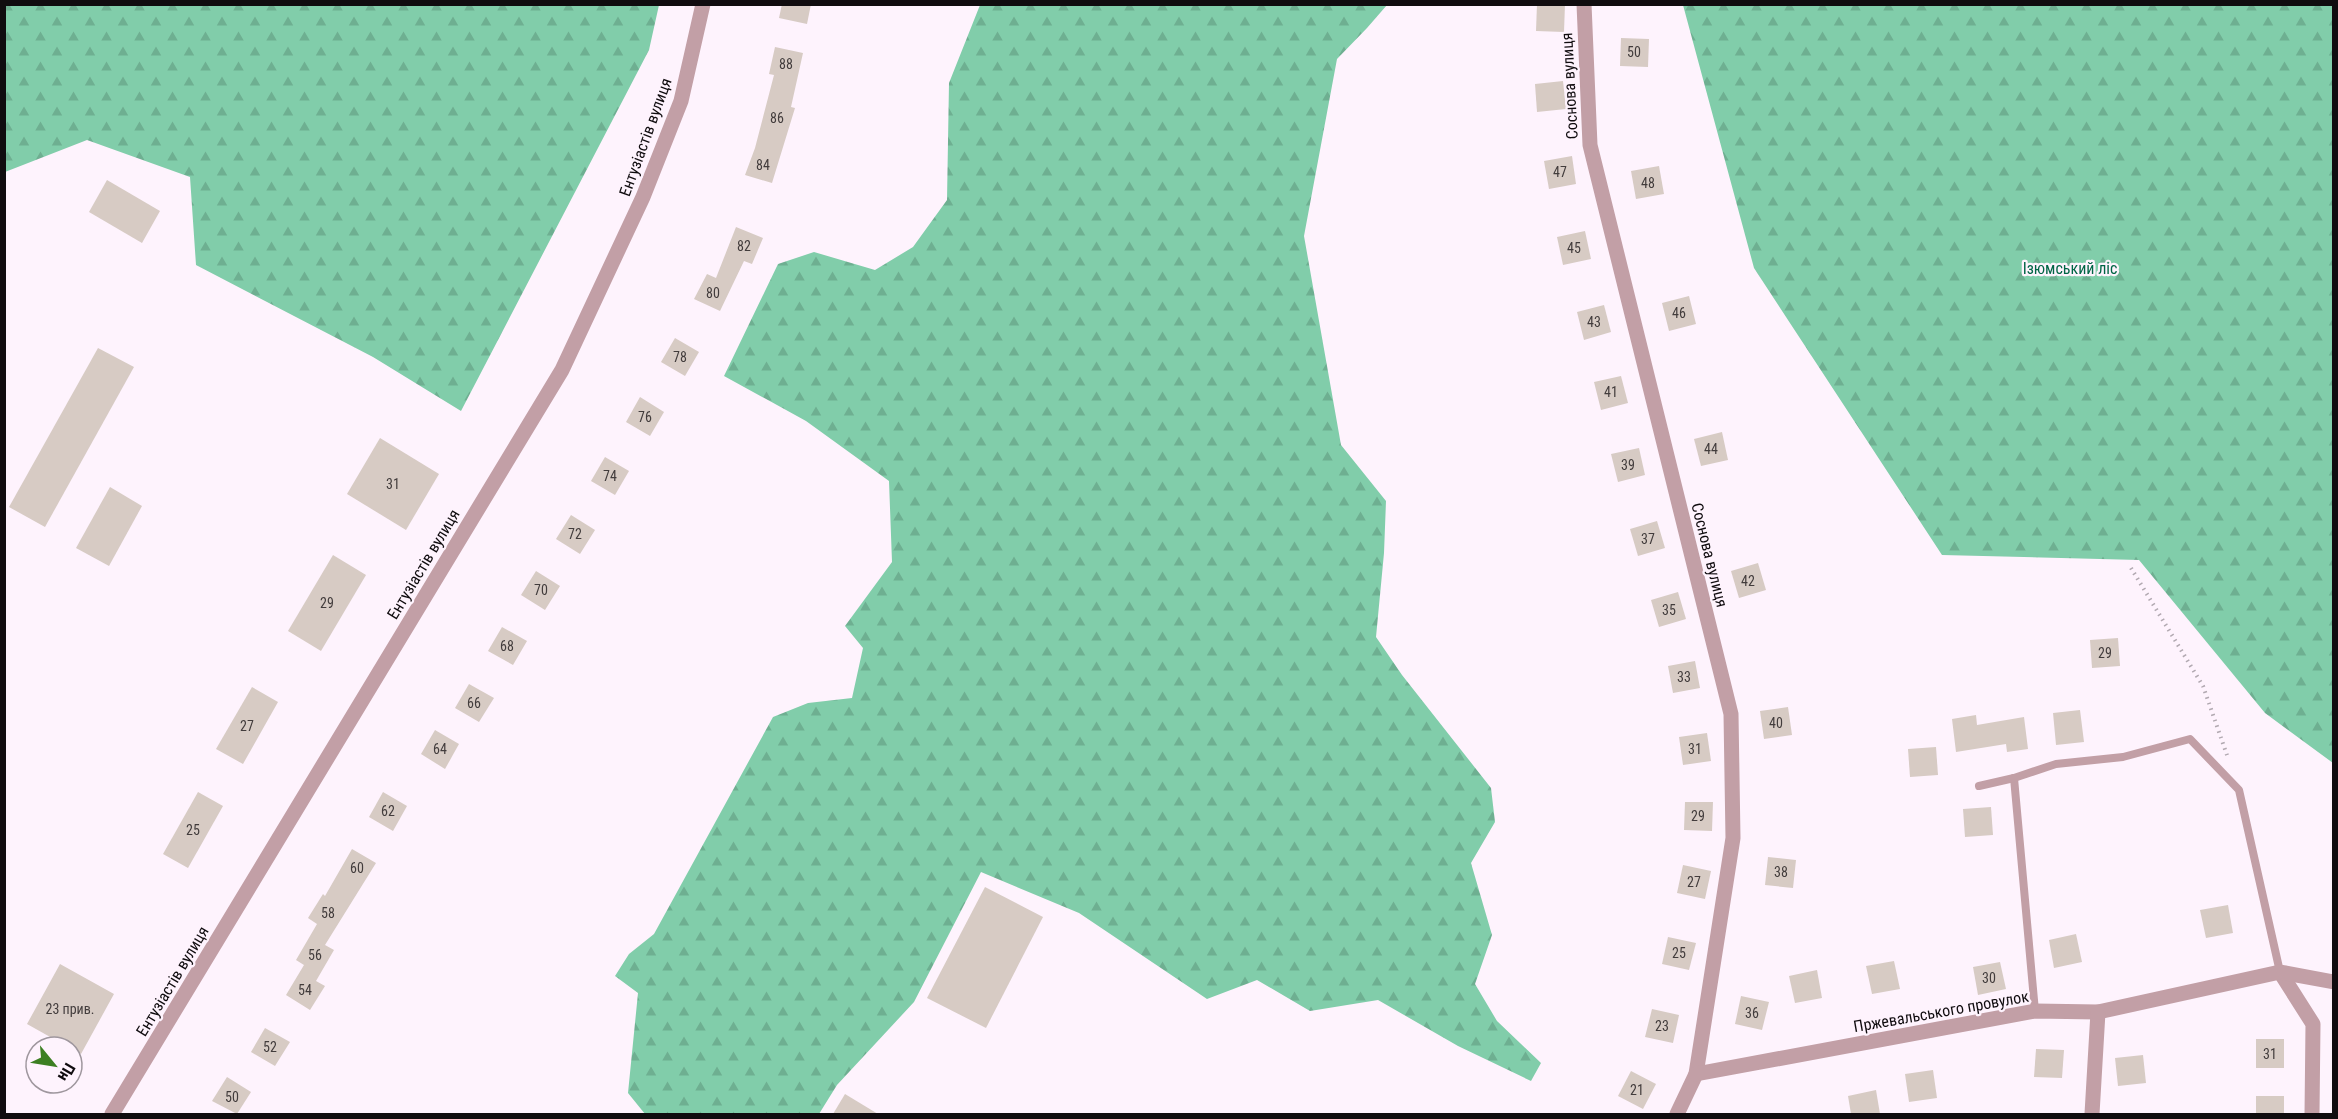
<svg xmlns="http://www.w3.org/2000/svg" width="2338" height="1119" font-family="'Roboto Condensed',sans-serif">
<defs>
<pattern id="forest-firs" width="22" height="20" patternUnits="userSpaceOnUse" patternTransform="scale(1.5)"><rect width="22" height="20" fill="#81cdaa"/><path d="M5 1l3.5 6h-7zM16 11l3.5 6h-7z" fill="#6eaf91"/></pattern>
</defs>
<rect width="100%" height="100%" fill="#fef3fd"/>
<g fill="url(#forest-firs)">
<path d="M5,4H659V5L649,50L461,411L373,357L196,265L190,177L87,140L5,172Z"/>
<path d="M980,5H1387L1367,28L1337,59L1304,236L1341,445L1386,501L1384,553L1376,637L1402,675L1491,788L1495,822L1471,863L1492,935L1475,984L1497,1021L1541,1063L1531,1081L1458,1046L1378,1000L1310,1011L1257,980L1207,999L1079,913L981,872L914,1002L837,1085L819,1114H645L628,1093L638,993L615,976L629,954L654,934L773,717L808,703L852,698L863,648L845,626L892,562L889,481L806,421L724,376L778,264L814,252L875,270L913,247L947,200L949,83Z"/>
<path d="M1683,5H2333V763L2265,713L2139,560L1942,555L1754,268Z"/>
</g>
<g fill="#d7cbc4">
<path d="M782,4H811L807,24L779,18Z"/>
<path d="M1537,4H1565L1564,32L1536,31Z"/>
<path d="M1621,38L1649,39L1648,67L1620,66Z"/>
<path d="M775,47L803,53L791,107L795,108L772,183L745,175L755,148L774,75L769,74Z"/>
<path d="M1563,81L1566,109L1537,112L1535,84Z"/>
<path d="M1572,156L1576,184L1549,189L1544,161Z"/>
<path d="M1659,166L1664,194L1636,199L1631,171Z"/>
<path d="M107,180L160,211L142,243L89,212Z"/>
<path d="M736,227L763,238L752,264L744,261L720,311L694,299L707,274L716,278Z"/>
<path d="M1585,231L1591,259L1563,265L1557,237Z"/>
<path d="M1689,296L1696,324L1669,331L1662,303Z"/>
<path d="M1604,305L1611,332L1584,340L1577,312Z"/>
<path d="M675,338L699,352L685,376L661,362Z"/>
<path d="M98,348L134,367L45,527L9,507Z"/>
<path d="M1621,376L1628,403L1601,410L1594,382Z"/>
<path d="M640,397L664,412L650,436L626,422Z"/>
<path d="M1722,432L1728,460L1701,466L1694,439Z"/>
<path d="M380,438L439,474L406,530L347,494Z"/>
<path d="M1639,448L1645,475L1618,482L1611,454Z"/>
<path d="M605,457L629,471L615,495L591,481Z"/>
<path d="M110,487L142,506L109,566L76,548Z"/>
<path d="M571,515L595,530L580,554L556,539Z"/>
<path d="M1657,521L1665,548L1638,556L1630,529Z"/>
<path d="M333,555L366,575L321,651L288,631Z"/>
<path d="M1758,563L1766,590L1739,598L1731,571Z"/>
<path d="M536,571L560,586L545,610L521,595Z"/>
<path d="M1678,592L1686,619L1659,627L1651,600Z"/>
<path d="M502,627L527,641L513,665L488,651Z"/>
<path d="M2118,638L2120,666L2092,668L2090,640Z"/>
<path d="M1695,661L1700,688L1673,693L1668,666Z"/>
<path d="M469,684L494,698L479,722L455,708Z"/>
<path d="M252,687L278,702L243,764L216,749Z"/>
<path d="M1788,707L1792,735L1764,739L1760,711Z"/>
<path d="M2080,710L2084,742L2056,745L2053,713Z"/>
<path d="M1976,715L1977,725L2024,717L2028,749L2007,752L2006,744L1956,752L1952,719Z"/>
<path d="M435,730L459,744L445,769L421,754Z"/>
<path d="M1707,733L1711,761L1683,765L1679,737Z"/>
<path d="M1936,747L1938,775L1910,777L1908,749Z"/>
<path d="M198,792L223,806L188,868L163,854Z"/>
<path d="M383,792L407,806L393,831L369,817Z"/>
<path d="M1685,802H1713L1712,831L1684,830Z"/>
<path d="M1991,807L1993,835L1965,837L1963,809Z"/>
<path d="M352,849L376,863L325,945L334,950L316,981L325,986L310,1010L286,995L304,965L296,960L317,924L308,918L323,894L325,896Z"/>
<path d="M1768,857L1796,860L1793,888L1765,885Z"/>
<path d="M1683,865L1711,871L1705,899L1677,893Z"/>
<path d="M985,887L1043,917L986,1028L927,998Z"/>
<path d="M2228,905L2233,933L2206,938L2200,910Z"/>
<path d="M2076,934L2082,962L2054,968L2049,940Z"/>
<path d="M1668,937L1696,943L1689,970L1662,964Z"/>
<path d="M1894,961L1900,989L1872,994L1866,966Z"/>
<path d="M2000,962L2006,989L1978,995L1973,967Z"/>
<path d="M60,964L114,994L81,1054L72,1047H68L27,1024Z"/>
<path d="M1817,970L1822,998L1795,1003L1789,976Z"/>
<path d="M1741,996L1769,1002L1762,1030L1735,1024Z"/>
<path d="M1652,1009L1679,1015L1673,1043L1645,1037Z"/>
<path d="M265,1028L290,1042L275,1066L251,1052Z"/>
<rect x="2256" y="1039" width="28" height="29"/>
<path d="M2036,1049L2064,1050L2062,1078L2034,1077Z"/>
<path d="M2143,1055L2146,1083L2118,1086L2115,1058Z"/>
<path d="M1933,1070L1937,1098L1909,1102L1905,1074Z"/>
<path d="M1631,1071L1656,1084L1643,1109L1618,1096Z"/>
<path d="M227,1077L251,1092L237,1114L212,1101Z"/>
<path d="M1876,1090L1880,1114H1851L1848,1096Z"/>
<path d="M845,1094L878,1114H833Z"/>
<rect x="2256" y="1096" width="28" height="18"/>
</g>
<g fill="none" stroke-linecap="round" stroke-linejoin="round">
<path stroke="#b2a9b1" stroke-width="4" stroke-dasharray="1.5 4.5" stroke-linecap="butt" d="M2131,568L2203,686L2228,758"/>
<g stroke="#c29fa6" stroke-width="8">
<path d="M2014,778L2035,1011"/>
<path d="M1979,786L2014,778L2056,764L2123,757L2190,739L2239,790L2280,972"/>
</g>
<g stroke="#c29fa6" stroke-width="15">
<path d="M1584,4L1590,145L1731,714L1733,838L1696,1074L1677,1114"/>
<path d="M2280,972L2313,1024L2312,1114"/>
<path d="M1696,1074L2035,1011L2098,1012L2280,972L2334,982"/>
<path d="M112,1114L562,370L643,197L681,101L703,4"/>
<path d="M2092,1114L2098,1012"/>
</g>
</g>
<g text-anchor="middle" stroke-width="4.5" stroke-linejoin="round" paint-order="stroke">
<g font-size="14" fill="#423c3c">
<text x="1634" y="57">50</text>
<text x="786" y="69">88</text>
<text x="777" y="123">86</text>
<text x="763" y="170">84</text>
<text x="1560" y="177">47</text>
<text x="1648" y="188">48</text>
<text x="744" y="251">82</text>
<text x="1574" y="253">45</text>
<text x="713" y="298">80</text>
<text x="1679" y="318">46</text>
<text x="1594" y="327">43</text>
<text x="680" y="362">78</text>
<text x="1611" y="397">41</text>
<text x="645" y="422">76</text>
<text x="1711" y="454">44</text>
<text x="1628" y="470">39</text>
<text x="610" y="481">74</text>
<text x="393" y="489">31</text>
<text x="575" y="539">72</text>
<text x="1648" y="544">37</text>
<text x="1748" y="586">42</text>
<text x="541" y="595">70</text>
<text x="327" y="608">29</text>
<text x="1669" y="615">35</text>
<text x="507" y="651">68</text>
<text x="2105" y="658">29</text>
<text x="1684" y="682">33</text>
<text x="474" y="708">66</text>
<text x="1776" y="728">40</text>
<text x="247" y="731">27</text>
<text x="440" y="754">64</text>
<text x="1695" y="754">31</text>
<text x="388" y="816">62</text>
<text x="1698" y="821">29</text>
<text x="193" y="835">25</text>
<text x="357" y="873">60</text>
<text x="1781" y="877">38</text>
<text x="1694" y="887">27</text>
<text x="328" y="918">58</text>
<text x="1679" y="958">25</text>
<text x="315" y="960">56</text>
<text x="1989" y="983">30</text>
<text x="305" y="995">54</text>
<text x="70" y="1014">23 прив.</text>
<text x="1752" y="1018">36</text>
<text x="1662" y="1031">23</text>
<text x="270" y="1052">52</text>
<text x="2270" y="1059">31</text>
<text x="1637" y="1095">21</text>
<text x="232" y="1102">50</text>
</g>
<g font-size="16" fill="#100c0f" stroke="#fef3fd">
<text transform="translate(1569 86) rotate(-93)" y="6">Соснова вулиця</text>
<text transform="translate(645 137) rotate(-70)" y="6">Ентузіастів вулиця</text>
<text transform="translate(1710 555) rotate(76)" y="6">Соснова вулиця</text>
<text transform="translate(423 564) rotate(-59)" y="6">Ентузіастів вулиця</text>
<text transform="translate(172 981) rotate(-59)" y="6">Ентузіастів вулиця</text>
<text transform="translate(1941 1011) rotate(-10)" y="6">Пржевальського провулок</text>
</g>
<g font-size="16" fill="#006545" stroke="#fef3fd">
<text x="2070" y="274">Ізюмський ліс</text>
</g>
</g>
<rect width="2338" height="1119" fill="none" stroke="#100c0f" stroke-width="12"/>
<g transform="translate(54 1065) rotate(120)"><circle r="28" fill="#fef3fd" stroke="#9f979e" stroke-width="1.5"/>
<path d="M0-4.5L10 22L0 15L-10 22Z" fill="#3c7f22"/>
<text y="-9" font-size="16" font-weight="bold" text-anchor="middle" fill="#100c0f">Пн</text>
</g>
</svg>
